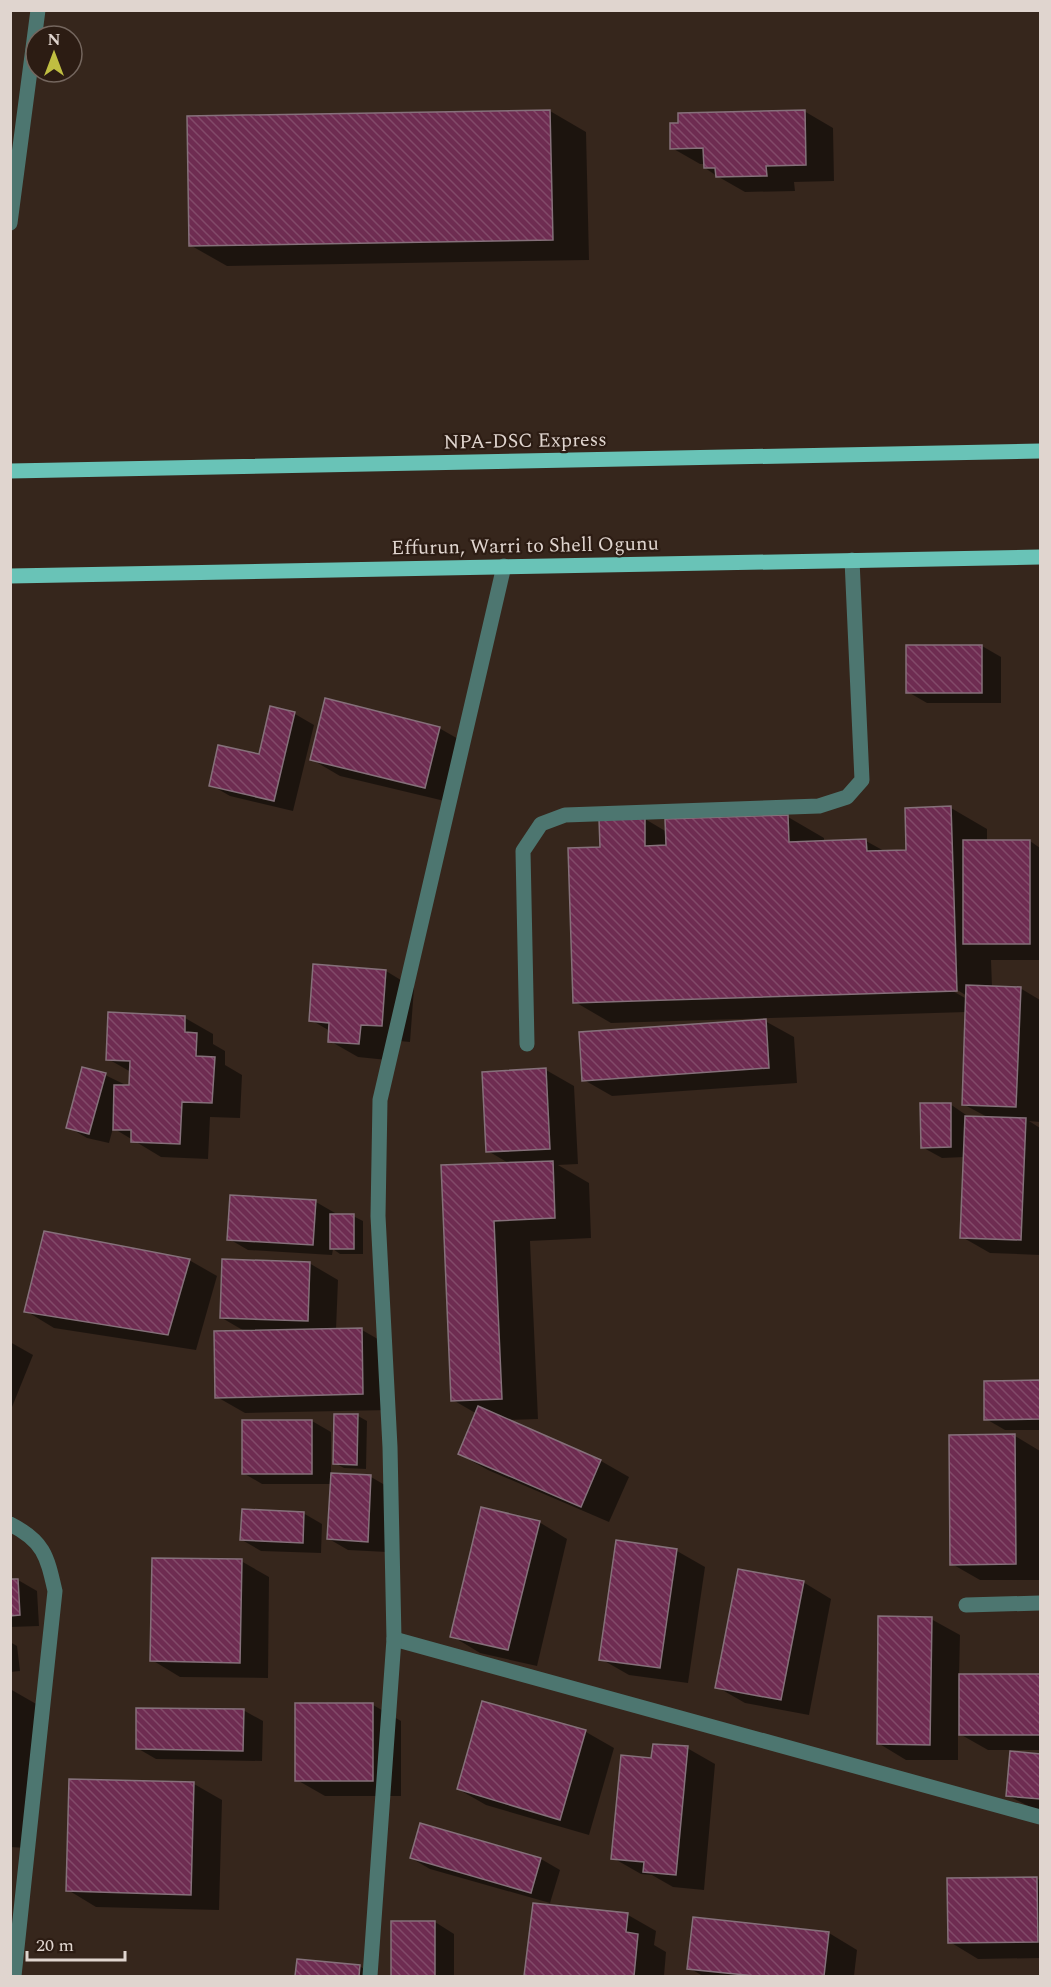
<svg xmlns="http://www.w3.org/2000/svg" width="1051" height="1987" font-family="Spectral,serif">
<defs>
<pattern id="building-back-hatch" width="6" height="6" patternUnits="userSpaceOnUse" patternTransform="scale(1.5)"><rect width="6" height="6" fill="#6e2c51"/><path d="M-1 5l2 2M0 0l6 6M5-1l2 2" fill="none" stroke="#824a69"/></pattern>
</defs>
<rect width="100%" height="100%" fill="#36261c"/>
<g fill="#0007" fill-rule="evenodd">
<path d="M550,111L586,132L589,260L227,266L190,245Z"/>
<path d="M804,111L833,128L834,181L794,182L795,191L745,192L717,176L705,168V164H700L672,148Z"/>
<path d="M908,646H982L1001,657V703H927L908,692Z"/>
<path d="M295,714L314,725L293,811L230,796L211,785L261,756Z"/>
<path d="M439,728L467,744L453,803L340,776L311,759Z"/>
<path d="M951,808L987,829V841H1030L1040,848V960H991L992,987L1020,988L1040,1000V1122L1029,1121L1040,1128V1255L990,1253L962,1237L965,1157L942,1158L922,1147L950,1104L969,1117L989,1118L963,1104L967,1012L611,1023L575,1002L601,849L645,819L667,832L788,817L824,838V842L866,841L886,852H908ZM951,986L967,996V999L949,989Z"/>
<path d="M386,971L414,988L410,1042L389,1040L387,1060L358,1057L330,1041V1031L311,1020Z"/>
<path d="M110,1014L185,1018L213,1034V1044L225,1051V1065L242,1075L240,1118L210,1117L208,1159L161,1157L113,1128L109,1143L87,1138L68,1127L105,1075L130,1087L131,1072L108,1059Z"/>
<path d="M765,1021L794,1037L797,1083L612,1096L584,1080Z"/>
<path d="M546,1070L574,1086L578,1164L558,1165L589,1183L591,1238L530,1241L538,1419L507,1420L601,1461L629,1477L609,1522L488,1470L459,1454L477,1414L453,1400L442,1167L510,1164L488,1151Z"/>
<path d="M316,1202L335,1213V1216H353L363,1221V1254H340L333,1249L332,1255L248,1250L229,1239Z"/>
<path d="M189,1260L217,1276L196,1350L54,1328L26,1311Z"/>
<path d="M309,1263L338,1280L336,1330H362L390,1346L391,1410L245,1413L217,1397L246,1332L222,1318Z"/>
<path d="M10,1342L33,1355L10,1412Z"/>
<path d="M985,1382H1040V1430H1005L986,1419Z"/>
<path d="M358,1416L367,1421L366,1469L344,1468L335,1463Z"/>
<path d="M312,1421L331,1432V1475L371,1477L390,1488L387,1552L348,1550L329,1539L332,1484H262L243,1473Z"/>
<path d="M1015,1436L1040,1451V1580H980L952,1564Z"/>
<path d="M303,1513L322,1524L321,1553L261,1551L242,1540Z"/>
<path d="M539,1522L567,1539L537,1666L480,1653L452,1636Z"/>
<path d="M618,1542L677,1551L705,1567L688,1683L629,1675L601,1659Z"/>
<path d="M241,1561L269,1577L268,1678L180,1677L152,1660Z"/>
<path d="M18,1580L37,1591L39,1626L10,1627V1581Z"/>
<path d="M803,1582L831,1599L809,1715L745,1703L717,1687Z"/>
<path d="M931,1619L960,1635L959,1676H1040V1750H988L958,1733V1760H906L878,1743Z"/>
<path d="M10,1642L17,1646L20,1671L10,1672Z"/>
<path d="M10,1689L38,1705L27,1848L10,1847Z"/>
<path d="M373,1705L401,1721V1796H325L297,1780Z"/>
<path d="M243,1710L263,1721L262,1761L156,1759L137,1748Z"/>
<path d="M586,1732L614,1748L589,1835L486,1805L458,1789Z"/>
<path d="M687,1748L715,1764L704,1890L673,1887L652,1875L641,1874L613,1858L652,1759Z"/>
<path d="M1011,1752L1040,1755V1812L1007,1795Z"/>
<path d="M194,1784L222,1800L219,1910L96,1907L68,1890Z"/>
<path d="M421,1825L541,1859L560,1870L550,1903L430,1869L411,1858Z"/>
<path d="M1037,1878L1040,1881V1958L978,1959L950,1942Z"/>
<path d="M534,1904L628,1915L656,1931L654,1945L666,1952L664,1976H526Z"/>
<path d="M392,1922H435L454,1934V1976H392Z"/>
<path d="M829,1933L857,1950L854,1976H703L689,1968Z"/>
<path d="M298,1960L359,1966L377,1976H297Z"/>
</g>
<g fill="url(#building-back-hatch)" stroke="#85707a" stroke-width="1.5">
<path d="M550,110L553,240L189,246L187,116Z"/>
<path d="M805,110L806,165L766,166L767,176L716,177L715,168H704L703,148L670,149V123H678V113Z"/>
<rect x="906" y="645" width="76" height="48"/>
<path d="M325,698L440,727L425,788L310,760Z"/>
<path d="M270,706L295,712L274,801L209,786L218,745L259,754Z"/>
<path d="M951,806L957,991L573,1003L568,848L600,847L599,819L645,818V846L666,845L665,819L788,815L789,842L866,839L867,851L906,850L905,808Z"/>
<rect x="963" y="840" width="67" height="104"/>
<path d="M313,964L386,970L382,1026L361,1025L359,1044L328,1042L329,1023L309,1021Z"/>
<path d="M966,985L1021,987L1016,1107L962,1105Z"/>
<path d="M108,1012L185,1016V1032L197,1033L196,1056L215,1057L212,1103L182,1102L180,1144L131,1142V1130H113L114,1085H129L130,1061L106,1060Z"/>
<path d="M766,1019L769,1068L582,1081L579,1032Z"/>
<path d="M82,1067L106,1073L89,1134L66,1128Z"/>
<path d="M546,1068L550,1149L486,1152L482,1072Z"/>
<path d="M920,1103H951V1147L921,1148Z"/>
<path d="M965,1116L1026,1118L1021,1240L960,1238Z"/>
<path d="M553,1161L555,1218L494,1221L502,1399L451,1401L441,1165Z"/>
<path d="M230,1195L316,1200L313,1245L227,1240Z"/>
<rect x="330" y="1214" width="24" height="35"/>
<path d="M44,1231L190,1259L168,1335L24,1312Z"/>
<path d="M222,1259L310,1262L308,1321L220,1318Z"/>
<path d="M362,1328L363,1394L215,1398L214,1331Z"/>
<path d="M1040,1380V1419L984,1420V1381Z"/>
<path d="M478,1406L601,1460L581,1507L458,1454Z"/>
<path d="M334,1414H358L357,1465L333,1464Z"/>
<rect x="242" y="1420" width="70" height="54"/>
<path d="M1015,1434L1016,1564L950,1565L949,1435Z"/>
<path d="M331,1473L371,1475L368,1542L327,1539Z"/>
<path d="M481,1507L540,1521L508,1650L450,1637Z"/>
<path d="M242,1509L304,1512L303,1543L240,1540Z"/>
<path d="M616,1540L677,1549L660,1668L599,1660Z"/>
<path d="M152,1558L242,1559L240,1663L150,1661Z"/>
<path d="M738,1569L804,1581L781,1700L715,1688Z"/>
<path d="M10,1579H18L20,1615L10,1616Z"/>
<path d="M878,1616L932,1617L930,1745L877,1744Z"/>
<rect x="959" y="1674" width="81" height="61"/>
<path d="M482,1701L586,1730L560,1820L457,1789Z"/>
<rect x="295" y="1703" width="78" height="78"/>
<path d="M136,1708L244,1709L243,1751L136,1749Z"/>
<path d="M653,1744L688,1746L676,1875L643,1872L644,1862L611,1859L621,1755L651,1758Z"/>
<path d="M1010,1751L1040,1754V1799L1006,1796Z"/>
<path d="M69,1779L194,1782L191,1895L66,1891Z"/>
<path d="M420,1823L541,1858L531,1893L410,1858Z"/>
<path d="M1037,1877L1038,1942L948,1943L947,1878Z"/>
<path d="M533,1903L628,1913L626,1932L638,1934L634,1976H524Z"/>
<path d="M693,1917L829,1932L824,1976H755L687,1969Z"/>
<rect x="391" y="1921" width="44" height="55"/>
<path d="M297,1959L360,1965L359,1976H295Z"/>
</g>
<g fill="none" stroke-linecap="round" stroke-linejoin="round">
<g stroke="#4d7670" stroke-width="15">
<path d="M10,223L38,10"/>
<path d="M527,1044L523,851L541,824L565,815L819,806L847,797L862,780L852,560"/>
<path d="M10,1524C44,1541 47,1556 55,1591L14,1976"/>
<path d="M966,1605L1040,1603"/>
<path d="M394,1639L1040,1817"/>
<path d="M370,1976L394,1639L390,1447L378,1216L380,1100L504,566"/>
</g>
<g stroke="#69c3b7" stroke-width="15">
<path d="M10,471L1040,451"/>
<path d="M10,576L1040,557"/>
</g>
</g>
<g text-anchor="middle" stroke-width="4.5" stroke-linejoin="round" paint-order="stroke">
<g font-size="20" fill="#e0d5cf" stroke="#2c1c13">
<text transform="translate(525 440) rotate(-1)" y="7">NPA-DSC Express</text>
<text transform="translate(525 545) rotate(-1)" y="7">Effurun, Warri to Shell Ogunu</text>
</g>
</g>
<rect width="1051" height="1987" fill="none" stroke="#e0d5cf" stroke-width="24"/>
<g transform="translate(54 54)"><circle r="28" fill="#2c1c13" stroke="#74665e" stroke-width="1.5"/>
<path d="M0-4.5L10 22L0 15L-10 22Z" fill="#c0be41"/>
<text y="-9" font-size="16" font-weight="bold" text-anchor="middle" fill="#e0d5cf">N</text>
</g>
<path d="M27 1951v9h98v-9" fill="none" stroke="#e0d5cf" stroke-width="3"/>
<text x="36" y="1951" font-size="18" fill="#e0d5cf" stroke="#2c1c13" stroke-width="4.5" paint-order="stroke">20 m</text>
</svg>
